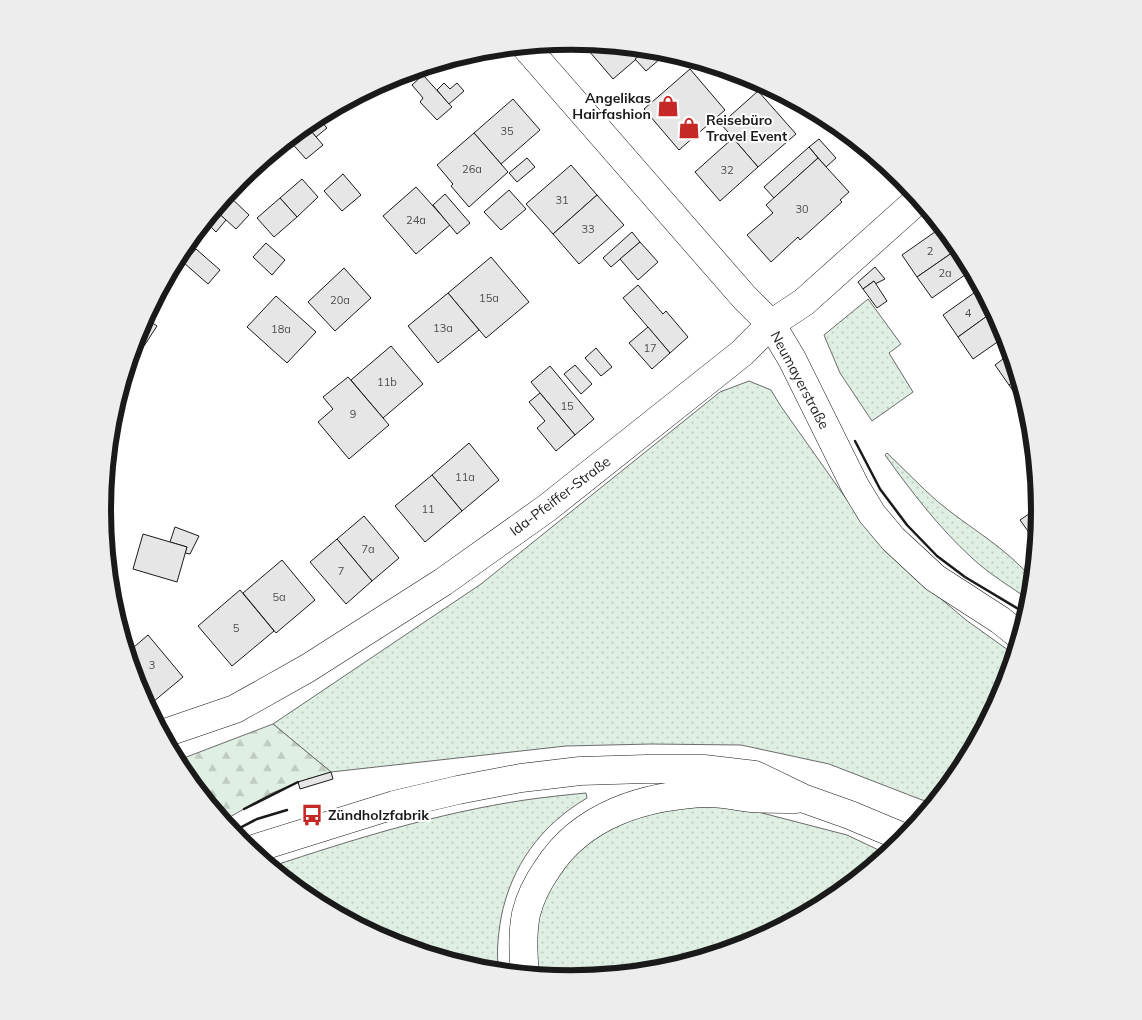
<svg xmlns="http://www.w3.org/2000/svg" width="1142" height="1020" font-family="Mulish,sans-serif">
<defs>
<pattern id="grass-dots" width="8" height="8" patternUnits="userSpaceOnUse" patternTransform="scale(1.25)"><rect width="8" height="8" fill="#e0efe3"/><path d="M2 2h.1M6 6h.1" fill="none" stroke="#c0ccc2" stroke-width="1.8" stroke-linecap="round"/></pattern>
<pattern id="forest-firs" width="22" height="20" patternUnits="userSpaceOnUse" patternTransform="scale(1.25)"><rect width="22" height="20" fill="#e0efe3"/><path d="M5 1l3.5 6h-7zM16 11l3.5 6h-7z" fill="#c0ccc2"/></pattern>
</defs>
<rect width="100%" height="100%" fill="#fff"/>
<g fill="url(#grass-dots)" stroke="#6a6a6a">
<path d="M868,299L901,344L889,353L913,392L872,421L840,373L824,335Z"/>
<path d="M749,381L771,390L780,405L859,517L900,564L966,620L1015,655L1004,690L961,771L935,802L922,800L829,764L741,745L651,744L566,746L331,772L273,724L481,584L720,392Z"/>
<path d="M887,453C904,469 920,486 937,501C969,528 1006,547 1033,580L1031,601C1011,587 989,574 972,558C939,528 911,491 885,455Z"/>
<path d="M586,793L587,798C541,825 511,866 501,918C498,936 496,954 499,972L479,970L391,943L310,900L270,867C354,839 438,813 525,800C545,797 566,795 586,793Z"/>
<path d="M735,806L847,835L887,854L831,900L750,943L662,970L571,979L535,975L532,934L541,899L573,848L653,808Z"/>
</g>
<path fill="url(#forest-firs)" stroke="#6a6a6a" d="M273,724L331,772L298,782L270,794L223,821L181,770L176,761Z"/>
<g fill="#e6e6e6" stroke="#1a1a1a">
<path d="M581,42L598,44L589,51Z"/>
<path d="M598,44L648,49L613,79L589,51Z"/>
<path d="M648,49L668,52L646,71L635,59Z"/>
<path d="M690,69L725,110L679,150L644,109Z"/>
<path d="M423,75L452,107L437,120L420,102L423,98L412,85Z"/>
<path d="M444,83L450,89L457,83L464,91L449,104L437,90Z"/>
<path d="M758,91L796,134L758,167L721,124Z"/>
<path d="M513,99L540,130L501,164L474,133Z"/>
<path d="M317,117L327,128L316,137L305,124Z"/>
<path d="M305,124L323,145L306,159L288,139Z"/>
<path d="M474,133L508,172L469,207L451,186L453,184L437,165Z"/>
<path d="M733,138L758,167L720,201L695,172Z"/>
<path d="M819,139L836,158L826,167L809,147Z"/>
<path d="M809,147L818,158L774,198L764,187Z"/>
<path d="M527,158L535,167L517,182L509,173Z"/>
<path d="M818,158L849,192L840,200L842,202L800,240L798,237L771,262L747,235L773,213L766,205Z"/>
<path d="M571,165L597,195L553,234L526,204Z"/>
<path d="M343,174L361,195L342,211L324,191Z"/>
<path d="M302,179L318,197L297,217L280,198Z"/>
<path d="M416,187L450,225L416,254L383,216Z"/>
<path d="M509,190L526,209L501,230L484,212Z"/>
<path d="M227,194L249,215L236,229L214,209Z"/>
<path d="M445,194L470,223L457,234L433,205Z"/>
<path d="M597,195L624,225L579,264L553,234Z"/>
<path d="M280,198L297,217L274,237L257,218Z"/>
<path d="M214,209L226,220L216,232L205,221Z"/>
<path d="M942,227L959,248L917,277L902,255Z"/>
<path d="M632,232L640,242L611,267L603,258Z"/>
<path d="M640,242L658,262L638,280L620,259Z"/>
<path d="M266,243L285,260L272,275L253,257Z"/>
<path d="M959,248L972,270L932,298L917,277Z"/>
<path d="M196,249L220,270L208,284L184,263Z"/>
<path d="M491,257L529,302L486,338L448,293Z"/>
<path d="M875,267L885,279L875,284L874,281L863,289L858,282Z"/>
<path d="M344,268L371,298L335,331L308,302Z"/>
<path d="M874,281L887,301L877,308L863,289Z"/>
<path d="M638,285L663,314L666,311L688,337L670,353L623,298Z"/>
<path d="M981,288L994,311L958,337L943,315Z"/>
<path d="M448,293L479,330L438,363L408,326Z"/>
<path d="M276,296L316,332L287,363L247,327Z"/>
<path d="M994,311L1006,336L973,359L958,337Z"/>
<path d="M145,318L157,326L144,346L135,340Z"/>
<path d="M648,327L670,353L652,369L629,343Z"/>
<path d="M391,346L423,384L383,418L351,380Z"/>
<path d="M596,348L612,367L601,376L585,358Z"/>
<path d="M1011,353L1018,378L1009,385L995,365Z"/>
<path d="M575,365L592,384L581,394L564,374Z"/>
<path d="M550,366L594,419L575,435L531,382Z"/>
<path d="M348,377L389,425L349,459L318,422L333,409L323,397Z"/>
<path d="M1018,378L1026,403L1023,405L1009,385Z"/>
<path d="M540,393L575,435L556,451L537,428L545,421L529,402Z"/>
<path d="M469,443L499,480L462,511L432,475Z"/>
<path d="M432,475L462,511L425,542L395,506Z"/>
<path d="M1039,507L1037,539L1035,541L1020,520Z"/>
<path d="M364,516L399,558L372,581L337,539Z"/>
<path d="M175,527L199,536L190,554L185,553L187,547L170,542Z"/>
<path d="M143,534L187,547L177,582L133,569Z"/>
<path d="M337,539L372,581L346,604L310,562Z"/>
<path d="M282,560L315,600L276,633L243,593Z"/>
<path d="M240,590L274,631L232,666L198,626Z"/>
<path d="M148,635L183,677L147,707L138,689L127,653Z"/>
<path d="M331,772L333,779L300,789L298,782Z"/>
</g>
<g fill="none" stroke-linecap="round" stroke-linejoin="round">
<g stroke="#1a1a1a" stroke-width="29">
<g id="minor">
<path d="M525,46L744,297L771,324L792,359L855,486L872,514L893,539L935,578L1000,620L1020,636"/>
<path d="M162,734L235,709L308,668L443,582L547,508L742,353L771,324L804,302L919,199"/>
</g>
</g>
<g stroke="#1a1a1a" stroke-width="29">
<g id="highway">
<path d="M250,850L394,805L458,790L521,778L580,771L646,769H704L755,775L805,799L850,815L905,838"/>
<path d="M525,974C523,954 522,934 526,914C530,897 538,882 547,869C582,814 646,795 708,793C722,793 736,796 750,798C765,799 781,799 796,799"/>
</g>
</g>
<use href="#minor" stroke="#fff" stroke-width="28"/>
<use href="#highway" stroke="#fff" stroke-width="28"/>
<g stroke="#1a1a1a" stroke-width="2.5">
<path d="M855,441L880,489L907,525L937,556L965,577L1020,610L1027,615"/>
<path d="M244,809L298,782"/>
<path d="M232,832L257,819L287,810"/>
</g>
</g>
<defs>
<g id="shop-bare" transform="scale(1.725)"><path d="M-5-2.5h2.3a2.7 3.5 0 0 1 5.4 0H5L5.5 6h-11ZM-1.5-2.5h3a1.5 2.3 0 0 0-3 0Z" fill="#c62828" stroke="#fff" stroke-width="2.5" paint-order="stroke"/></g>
<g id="bus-bare" transform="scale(1.725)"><path d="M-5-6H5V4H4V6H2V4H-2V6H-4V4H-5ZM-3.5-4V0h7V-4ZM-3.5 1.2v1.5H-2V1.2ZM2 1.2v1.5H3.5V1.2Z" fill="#c62828" stroke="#fff" stroke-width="2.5" paint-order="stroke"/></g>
</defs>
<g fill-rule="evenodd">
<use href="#shop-bare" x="668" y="106"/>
<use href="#shop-bare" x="689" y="128"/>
<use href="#bus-bare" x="312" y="815"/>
</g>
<g text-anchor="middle" stroke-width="4" stroke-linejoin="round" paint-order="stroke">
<g font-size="11" fill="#4d4d4d">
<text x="507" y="135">35</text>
<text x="472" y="173">26a</text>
<text x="727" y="174">32</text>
<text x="562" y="204">31</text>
<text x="802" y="213">30</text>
<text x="416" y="224">24a</text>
<text x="588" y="233">33</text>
<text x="930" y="255">2</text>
<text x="945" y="277">2a</text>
<text x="489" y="302">15a</text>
<text x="340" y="304">20a</text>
<text x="968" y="317">4</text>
<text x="443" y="332">13a</text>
<text x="281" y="333">18a</text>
<text x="650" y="352">17</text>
<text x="387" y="386">11b</text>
<text x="567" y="410">15</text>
<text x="353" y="418">9</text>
<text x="465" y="481">11a</text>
<text x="428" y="513">11</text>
<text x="368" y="553">7a</text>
<text x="341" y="575">7</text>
<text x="279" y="601">5a</text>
<text x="236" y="632">5</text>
<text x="152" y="669">3</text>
</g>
<g font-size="14" font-weight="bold" fill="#1a1a1a" stroke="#fff" text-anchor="start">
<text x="651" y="103" text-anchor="end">Angelikas<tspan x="651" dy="16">Hairfashion</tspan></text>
<text x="706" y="125">Reisebüro<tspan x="706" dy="16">Travel Event</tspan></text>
<text x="328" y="820">Zündholzfabrik</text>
</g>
<g font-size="14" fill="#1a1a1a" stroke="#fff">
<text transform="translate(800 380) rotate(62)" y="5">Neumayerstraße</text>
<text transform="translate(560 496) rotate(-37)" y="5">Ida-Pfeiffer-Straße</text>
</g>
</g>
<path d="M0 0H1142V1020H0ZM111 510a460 460 0 1 1 920 0a460 460 0 1 1-920 0Z" fill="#ededed" fill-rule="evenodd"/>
<path fill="none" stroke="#1a1a1a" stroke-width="6" d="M111 510a460 460 0 1 1 920 0a460 460 0 1 1-920 0Z"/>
</svg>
